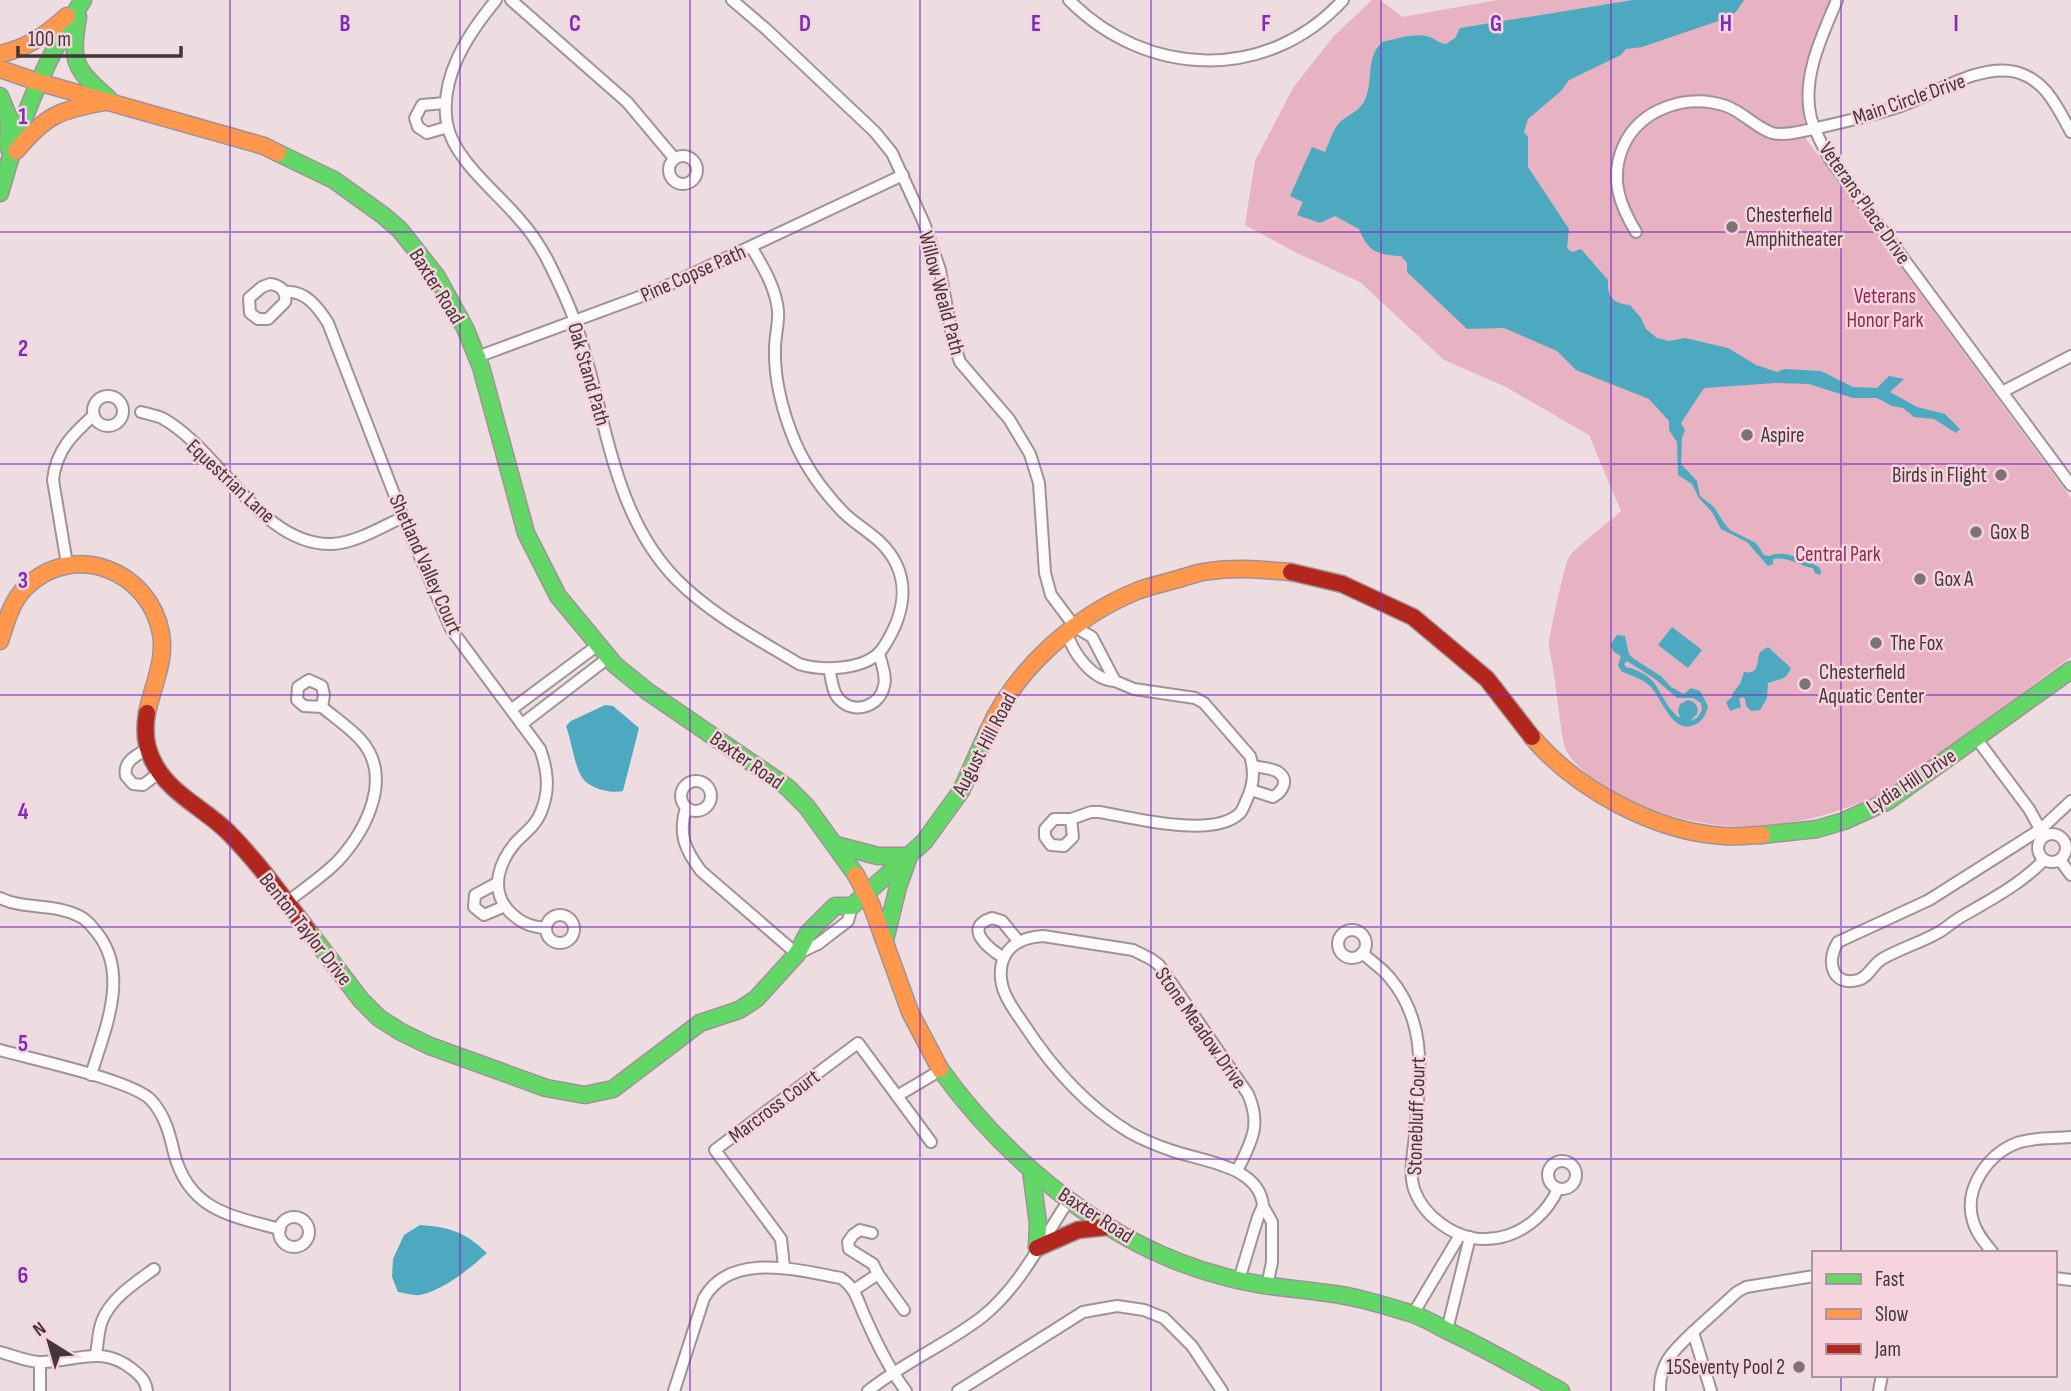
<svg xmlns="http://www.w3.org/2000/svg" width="2071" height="1391" font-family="'Sofia Sans Condensed',sans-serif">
<rect width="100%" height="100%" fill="#eddce0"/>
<path fill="#e7b2c2" d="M1372,0H1380L1403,17L1497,0H1830C1808,52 1798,83 1806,139L2071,498V657L1888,790C1800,834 1707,841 1618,794C1600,784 1576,769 1566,750C1561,738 1557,692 1554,676C1553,666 1550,655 1549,645C1549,636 1565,563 1569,557C1578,545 1608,523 1621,511L1589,435L1504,386L1444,360L1360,282L1295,252L1245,225L1255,161L1293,88L1333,37Z"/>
<g fill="#4da9bf" fill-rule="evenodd">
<path d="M1633,0H1744L1736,12L1727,18L1642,47L1626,49L1621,55L1569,80L1561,91L1528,119L1524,132L1528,137V167L1569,229L1567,248L1572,252L1581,249L1608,280C1607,297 1613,303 1630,305L1641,318L1646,329L1657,338L1669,341L1685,338L1728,348L1756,365L1777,372L1784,369L1821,371L1853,387L1877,388L1889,376L1904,379L1890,392L1917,407L1945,414L1960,429L1956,433L1934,419L1914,417L1903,408L1892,406L1877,398H1853L1809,384L1775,383L1704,388L1681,423L1685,430L1682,438L1681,464L1697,481L1700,496L1714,507L1724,523L1730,530L1756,543L1764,555L1769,556C1784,549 1804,560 1819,567L1821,572L1820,575L1815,573L1813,568C1800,566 1787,556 1773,559V564L1768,566L1747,542L1721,529L1712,512L1699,498L1692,484L1678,475L1677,442L1669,430V421L1649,399L1576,370L1557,351L1504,328L1467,329L1407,272V263L1401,256C1378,255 1368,252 1359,229L1335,216L1320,223L1297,215L1303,202L1290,196L1312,147L1325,152C1329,143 1333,129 1340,122C1348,115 1360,111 1365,100C1374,79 1365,59 1382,42C1396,39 1416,32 1430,37C1436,40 1439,43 1446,44L1455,38L1460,28Z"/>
<path d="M1672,627L1702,650L1688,668L1658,645Z"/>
<path d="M1617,635L1625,636L1629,654L1634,659L1661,676L1671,687L1684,694L1691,688L1700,691L1708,706C1706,714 1703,721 1696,724C1673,737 1662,698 1650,686C1641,678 1631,676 1621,671L1618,665L1621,656L1614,652L1610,645ZM1627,661L1655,679L1677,698H1693L1701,703L1702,710L1697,718L1690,721L1697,714C1699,707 1696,702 1688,700L1680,704L1678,711L1680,717H1678C1656,697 1663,676 1626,667L1624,664Z"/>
<path d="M1768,647L1791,668C1786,681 1778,679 1768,683L1767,698L1760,710L1751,711L1746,706L1745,698L1742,697L1739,699L1741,707L1730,711L1726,702L1732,697V694L1740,684L1744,672C1760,675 1756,662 1760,652Z"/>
<path d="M605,705L613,706L639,728L623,791C610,794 586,788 580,774C574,761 571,740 566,726L571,721Z"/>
<path d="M420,1225C450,1227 465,1232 487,1253C469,1269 444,1290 420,1295C414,1296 405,1293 398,1292L392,1277L393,1259L404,1235Z"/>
</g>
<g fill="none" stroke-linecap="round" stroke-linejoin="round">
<g stroke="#a09396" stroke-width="14">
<g id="street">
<path d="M496,0C468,34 439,77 447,124C454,160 497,192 520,220C530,231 540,246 547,259C557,279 568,301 575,322C606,408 609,511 677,580C712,615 756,638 799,664C822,671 867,671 883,648C906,613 913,574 880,542C868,531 854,523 843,512C820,488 802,462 791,432C781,405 774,377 775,348C775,336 779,323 778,311C776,288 763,267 752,248"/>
<path d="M511,0L627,102L674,158"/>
<path d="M732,0L766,29L875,132L892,153L924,223L940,270L953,341L960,362L1009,419L1030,454L1039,483L1045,573L1051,595L1075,627L1092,637L1115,681C1092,680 1073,653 1067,633"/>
<path d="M1069,0C1146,78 1267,83 1343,0"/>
<path d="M1837,0C1822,36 1801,78 1811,118C1815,132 1822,145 1829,158L2071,485"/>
<path d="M445,103L422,105L415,118L418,127L427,133L448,127"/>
<circle cx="683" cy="170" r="14"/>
<path d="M1636,232C1619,204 1610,178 1623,147C1640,108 1688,93 1726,106C1743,112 1755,127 1772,133C1784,136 1797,132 1808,130C1840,123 1870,116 1901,106C1934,94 1980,63 2016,72C2046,80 2057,107 2071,132"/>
<path d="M270,284C280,285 287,291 285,302L268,319H258L250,313L249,298L262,287Z"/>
<path d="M285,292C305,290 318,307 328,323L403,517L451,629L540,749C548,771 550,790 541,812C536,825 526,832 517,841C500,860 489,888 508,910C519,922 530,927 546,928"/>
<path d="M477,357L658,290L903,175"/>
<path d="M2002,392L2071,356"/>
<circle cx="108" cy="411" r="15"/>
<path d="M141,412C148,414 155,415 162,418C219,449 261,546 332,544C355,543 382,527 403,517"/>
<path d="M67,564L53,480C56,450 73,434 94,415"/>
<path d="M829,669C832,679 832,693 840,700C855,715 880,706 884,686C887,676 881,663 879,653"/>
<path d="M309,680L322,686L324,695L322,707L304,706L297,700L298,687Z"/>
<path d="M512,709L598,645"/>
<path d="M522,724L608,658"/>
<path d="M1976,738L2029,809L2044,836"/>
<path d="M147,749C136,756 123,761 126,776L133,784L143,785L159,773"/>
<circle cx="696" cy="796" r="15"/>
<path d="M1251,790L1273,797C1282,792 1290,780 1278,772C1272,768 1261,768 1254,766"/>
<path d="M686,808C678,834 685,850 701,871L797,954L818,944L848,921L852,906"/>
<path d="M1054,819H1071L1073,837L1064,846L1051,845L1045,837V829Z"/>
<path d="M1071,819L1091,812H1100C1133,818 1214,839 1240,813C1243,810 1245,803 1247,799C1254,784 1255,771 1250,756L1204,703L1195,698L1134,689L1115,681"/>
<circle cx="2052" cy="848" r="14"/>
<path d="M2044,860C2020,885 1988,901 1959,918C1953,922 1947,927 1941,931C1923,942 1901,948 1882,959C1873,964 1869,977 1858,980C1833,987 1825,962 1838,942L1929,900L2041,829L2071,801"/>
<path d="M2060,860L2071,875"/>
<path d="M497,883L475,895L474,907L484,915L505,906"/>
<path d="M0,898C25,910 54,903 79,916C87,919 93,928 98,934C130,976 104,1031 91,1075"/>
<path d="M287,902C304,889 323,876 338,861C367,829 394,776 360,739C349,727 334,717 322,707"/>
<circle cx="560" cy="929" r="14"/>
<circle cx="1352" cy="944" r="14"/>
<path d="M1362,953C1371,961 1383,969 1390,978C1430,1026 1419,1081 1415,1136C1413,1154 1409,1173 1414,1189C1419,1203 1429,1215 1440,1223C1482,1256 1537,1235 1558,1189"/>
<path d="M1004,958C991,950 961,928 992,918L1002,921L1019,942"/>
<path d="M0,1050C31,1059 132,1080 151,1100C165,1115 170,1135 174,1153C189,1210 230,1216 280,1229"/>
<path d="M897,1096L941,1070"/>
<circle cx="1562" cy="1175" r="14"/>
<path d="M1237,1171C1251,1142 1262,1126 1248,1094L1159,965L1151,959L1133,950L1043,936C1025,937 1007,944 1002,963C996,988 1012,1007 1025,1026C1053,1069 1085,1105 1129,1132C1143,1140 1158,1146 1173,1151C1202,1161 1260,1166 1263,1206L1258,1217L1239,1280"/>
<path d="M1263,1206L1272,1222V1262L1267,1286"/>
<circle cx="294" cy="1232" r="15"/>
<path d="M1993,1253C1985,1243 1976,1233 1973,1221C1963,1189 1988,1154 2017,1143C2033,1137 2054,1139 2071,1137"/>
<path d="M784,1267L781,1239L715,1150L858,1043L931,1142"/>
<path d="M878,1274L904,1310"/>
<path d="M2055,1278L2071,1280"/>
<path d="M854,1290L878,1274L873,1264L849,1249L848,1242L853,1235L860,1230L872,1233"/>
<path d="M1413,1314L1460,1235"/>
<path d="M1447,1330L1470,1237"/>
<path d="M1693,1332L1737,1292L1746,1287L1814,1276"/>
<path d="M0,1352C13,1355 29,1363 43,1362C76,1361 102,1345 132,1369C140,1375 146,1381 147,1391"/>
<path d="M96,1354C98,1344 98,1331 102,1321C111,1298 135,1283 154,1269"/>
<path d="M40,1391V1363"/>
<path d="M674,1391L704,1298C731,1251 797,1270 841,1278C857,1289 858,1303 866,1319C877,1344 889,1369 906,1391"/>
<path d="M868,1391C904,1362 946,1345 982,1317C1020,1287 1042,1240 1069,1200"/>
<path d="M958,1391L1083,1312L1117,1306L1144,1310L1164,1318L1192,1346L1222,1391"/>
<path d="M1660,1391C1659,1363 1674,1350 1693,1332L1711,1391"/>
<path d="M1879,1391L1882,1375"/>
</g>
</g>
<g stroke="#a09396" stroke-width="19">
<g id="fast">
<path d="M78,17C70,63 75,69 109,99"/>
<path d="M0,96L9,118L8,147"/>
<path d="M278,153L334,180L384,216L400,230L437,277L465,328L481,367L526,533L558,596L615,665L647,691L787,787L807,807L856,875"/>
<path d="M0,193C19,124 44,60 83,0"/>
<path d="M1762,835L1817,829L1844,821L1888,801L2071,670"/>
<path d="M836,845L878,856H909L898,887L885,940"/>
<path d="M307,929L361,1000L379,1018L401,1032L430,1046L546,1088L585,1095L613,1089L700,1023L739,1010L756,999L797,954L808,933L835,906H852L924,842L961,791L988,731"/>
<path d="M940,1069C1007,1162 1110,1247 1222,1276C1256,1286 1292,1288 1327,1293C1354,1296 1383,1305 1410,1313C1423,1317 1436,1325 1448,1331C1487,1349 1524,1371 1561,1391"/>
<path d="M1031,1170L1038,1223L1037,1248"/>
</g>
</g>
<g stroke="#a09396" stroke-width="19">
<g id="slow">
<path d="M0,54C27,48 46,35 67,16"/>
<path d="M0,69L38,82L264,146L278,153"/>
<path d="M16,151C46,115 59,110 105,102"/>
<path d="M0,641C6,623 11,602 25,588C73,540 150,570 161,634C166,660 152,688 147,713"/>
<path d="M988,731C1015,670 1075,616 1137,591C1149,586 1162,584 1174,580C1186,577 1198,572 1210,571C1237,567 1264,570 1291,572"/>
<path d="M1532,737C1576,789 1655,832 1724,836C1737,837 1749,835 1762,835"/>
<path d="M856,875L871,904L910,1012L940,1069"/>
</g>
</g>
<g stroke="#a09396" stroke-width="19">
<g id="jam">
<path d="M1291,572L1342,584L1413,617L1487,679L1532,737"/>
<path d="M147,713C144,730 145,746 153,761C168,793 204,808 228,832C257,861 282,896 307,929"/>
<path d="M1037,1248L1078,1230L1106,1227"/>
</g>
</g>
<use href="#street" stroke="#fcfafa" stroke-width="10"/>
<use href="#fast" stroke="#63d668" stroke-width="16"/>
<use href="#slow" stroke="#ff974d" stroke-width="16"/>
<use href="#jam" stroke="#b3261e" stroke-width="16"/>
</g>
<path fill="none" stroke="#7b2cbf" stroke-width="2" stroke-opacity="0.55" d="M230,0V1391M460,0V1391M690,0V1391M920,0V1391M1151,0V1391M1381,0V1391M1611,0V1391M1841,0V1253M0,232H2071M0,464H2071M0,695H2071M0,927H2071M0,1159H2071M1841,1375V1391"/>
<g fill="#7f7174" stroke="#f5d4dd" stroke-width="2.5">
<circle cx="1732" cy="227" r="7"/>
<circle cx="1747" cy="435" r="7"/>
<circle cx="2001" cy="475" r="7"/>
<circle cx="1976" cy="532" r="7"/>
<circle cx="1920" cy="579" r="7"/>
<circle cx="1876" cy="643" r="7"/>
<circle cx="1805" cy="684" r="7"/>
<circle cx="1799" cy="1367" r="7"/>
</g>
<g text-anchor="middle" stroke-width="5" stroke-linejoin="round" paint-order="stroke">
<g font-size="21" fill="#44373a" stroke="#f5d4dd">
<text transform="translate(1909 99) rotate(-19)" y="7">Main Circle Drive</text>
<text transform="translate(1865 203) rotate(55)" y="7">Veterans Place Drive</text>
<text transform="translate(693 273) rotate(-24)" y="7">Pine Copse Path</text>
<text transform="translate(437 286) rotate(58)" y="7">Baxter Road</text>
<text transform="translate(942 293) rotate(75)" y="7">Willow Weald Path</text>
<text transform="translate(589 374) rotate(74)" y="7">Oak Stand Path</text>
<text transform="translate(231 481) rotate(43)" y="7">Equestrian Lane</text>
<text transform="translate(426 564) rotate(66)" y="7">Shetland Valley Court</text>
<text transform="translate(984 744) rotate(-62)" y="7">August Hill Road</text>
<text transform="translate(747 760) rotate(35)" y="7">Baxter Road</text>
<text transform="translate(1911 781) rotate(-33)" y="7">Lydia Hill Drive</text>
<text transform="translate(306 929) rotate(52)" y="7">Benton Taylor Drive</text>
<text transform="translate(1201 1028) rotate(55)" y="7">Stone Meadow Drive</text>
<text transform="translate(774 1106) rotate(-37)" y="7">Marcross Court</text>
<text transform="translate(1416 1116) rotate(-88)" y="7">Stonebluff Court</text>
<text transform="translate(1096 1215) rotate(33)" y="7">Baxter Road</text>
</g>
<g font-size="21" fill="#44373a" stroke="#f5d4dd" text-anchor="start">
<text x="1746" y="222">Chesterfield<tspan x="1746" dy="24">Amphitheater</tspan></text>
<text x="1761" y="442">Aspire</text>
<text x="1987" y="482" text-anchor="end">Birds in Flight</text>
<text x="1990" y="539">Gox B</text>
<text x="1934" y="586">Gox A</text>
<text x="1890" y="650">The Fox</text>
<text x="1819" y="679">Chesterfield<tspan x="1819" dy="24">Aquatic Center</tspan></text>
<text x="1785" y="1374" text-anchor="end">15Seventy Pool 2</text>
</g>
<g font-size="21" fill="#8f2a54" stroke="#f5d4dd">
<text x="1885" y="303">Veterans<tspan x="1885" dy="24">Honor Park</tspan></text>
<text x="1838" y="561">Central Park</text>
</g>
</g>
<g font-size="23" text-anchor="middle" font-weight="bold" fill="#7b2cbf" stroke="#f5d4dd" stroke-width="5" stroke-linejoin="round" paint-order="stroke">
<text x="345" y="31">B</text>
<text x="575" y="31">C</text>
<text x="805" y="31">D</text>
<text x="1036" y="31">E</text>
<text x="1266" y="31">F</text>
<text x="1496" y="31">G</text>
<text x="1726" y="31">H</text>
<text x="1956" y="31">I</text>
<text x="23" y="124">1</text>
<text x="23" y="356">2</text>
<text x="23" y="588">3</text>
<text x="23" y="819">4</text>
<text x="23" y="1051">5</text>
<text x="23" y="1283">6</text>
</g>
<rect x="1812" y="1251" width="245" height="126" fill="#f5d4dd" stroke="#ae959c" stroke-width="2"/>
<rect x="1826" y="1274" width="35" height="10" fill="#63d668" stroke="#ae959c" stroke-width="2"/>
<text x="1875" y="1286" font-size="21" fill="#44373a">Fast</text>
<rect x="1826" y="1309" width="35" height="10" fill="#ff974d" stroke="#ae959c" stroke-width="2"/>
<text x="1875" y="1321" font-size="21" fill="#44373a">Slow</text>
<rect x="1826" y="1344" width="35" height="10" fill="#b3261e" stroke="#ae959c" stroke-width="2"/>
<text x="1875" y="1356" font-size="21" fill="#44373a">Jam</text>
<g transform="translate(49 1342) rotate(323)" stroke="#f5d4dd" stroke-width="5" paint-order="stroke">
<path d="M0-5L12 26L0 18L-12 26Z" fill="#44373a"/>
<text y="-10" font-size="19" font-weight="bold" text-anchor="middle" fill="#44373a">N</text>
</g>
<path d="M18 46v10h163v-10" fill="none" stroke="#44373a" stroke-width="3.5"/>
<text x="28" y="46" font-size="21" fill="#44373a" stroke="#f5d4dd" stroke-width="5" paint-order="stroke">100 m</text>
</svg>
